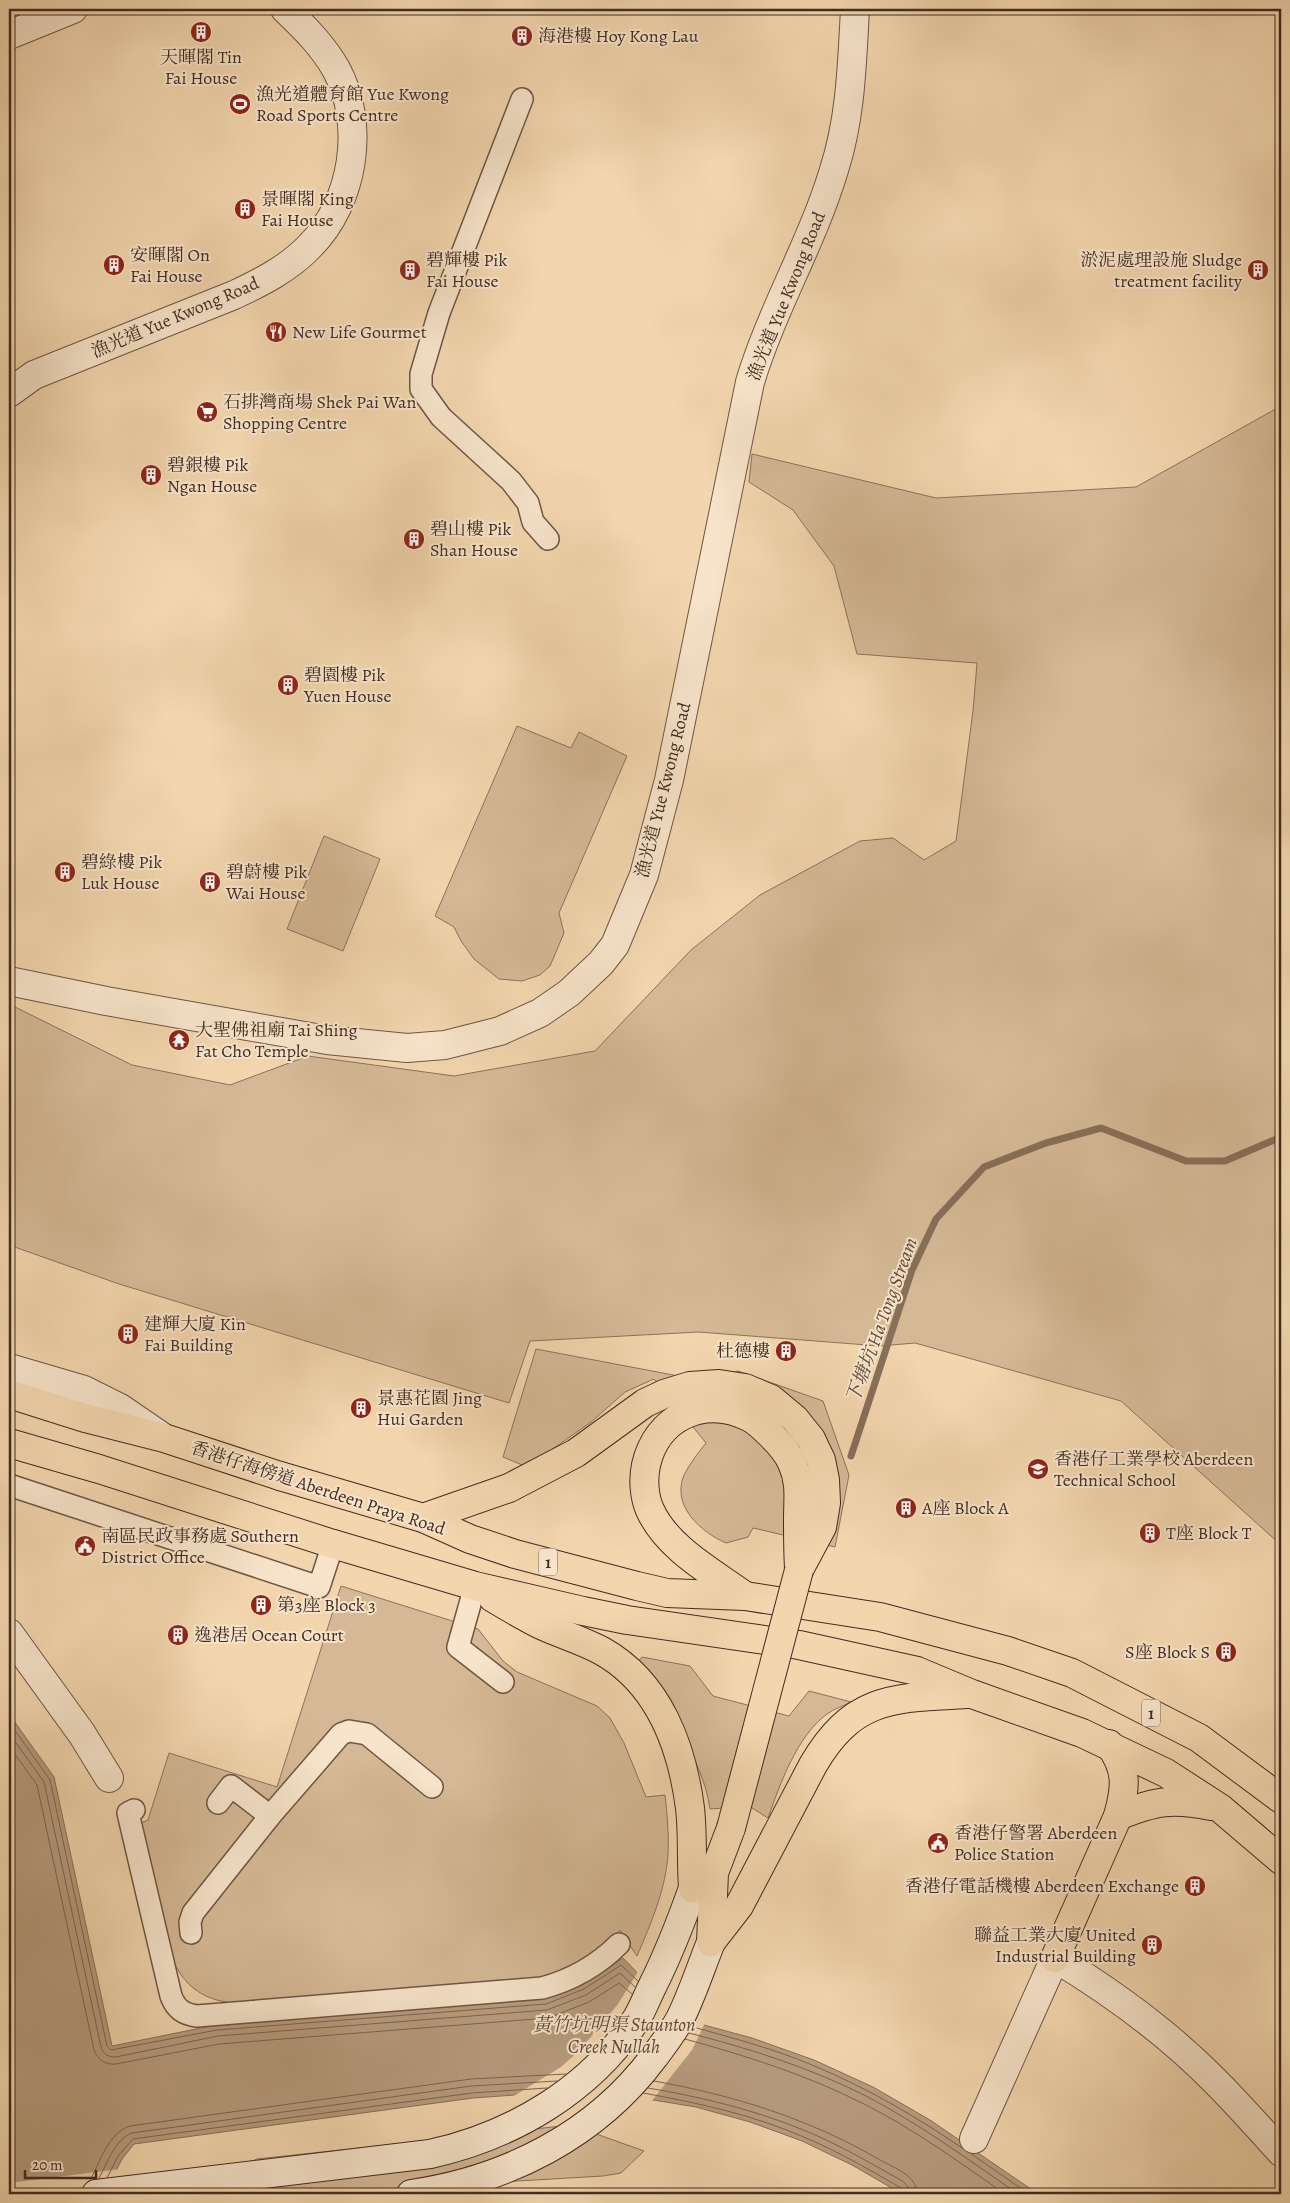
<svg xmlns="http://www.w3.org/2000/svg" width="1290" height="2203" font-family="Alegreya,'Noto Serif TC',serif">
<rect width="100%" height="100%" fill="#f3d6ae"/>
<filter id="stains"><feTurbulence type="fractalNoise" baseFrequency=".004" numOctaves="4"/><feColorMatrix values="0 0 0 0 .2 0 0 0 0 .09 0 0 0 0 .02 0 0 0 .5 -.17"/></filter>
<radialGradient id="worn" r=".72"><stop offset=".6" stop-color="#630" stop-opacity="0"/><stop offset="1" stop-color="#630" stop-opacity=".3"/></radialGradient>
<g fill="#d5b996" stroke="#8c725c">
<path d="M1281,406V1545L1121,1401L915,1343L880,1346L699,1332L530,1341L509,1403L119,1284L9,1245V1004L132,1065L230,1085L308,1056L454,1076L595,1051L691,950L760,895L860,841L893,838L924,860L956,841L973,711L977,663L857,654L834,566L793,510L749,482L752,454L936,498L1136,487Z"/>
<path d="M517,726L571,748L579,732L627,756L559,913L564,933L550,966L540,975L522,981L499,979L474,959L461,941L454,927L435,916Z"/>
<path d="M324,836L380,859L343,951L287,929Z"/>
<path d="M536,1349L705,1381L738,1371L823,1401L849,1475L835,1547L753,1528L748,1537L726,1543C701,1532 671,1506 684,1475C690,1463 698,1453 706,1443L654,1379L625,1392L591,1422L527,1467L503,1457Z"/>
<path d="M341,1586L478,1629L503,1661L517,1672L597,1706L610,1718L624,1743L646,1797L665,1795C667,1814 669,1833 668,1853C666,1889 651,1923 637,1956L620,1930C597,1956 572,1967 540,1978L232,2003C174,1996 168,1950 157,1902C151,1876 145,1850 139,1824L148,1820L169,1753L277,1787Z"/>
<path d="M642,1657L690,1666L713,1696L789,1716L809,1691L851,1702C843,1706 834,1709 827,1714C797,1736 780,1784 768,1818L749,1806L710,1809C703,1756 663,1711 634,1667Z"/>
<path d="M571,2125L644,2151L621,2173L603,2176L467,2184L393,2194H179L257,2159Z"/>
</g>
<path fill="#b79c7e" stroke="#886f59" d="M9,1714L54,1777L112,2046L216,2025L545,1999L582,1985L623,1958L682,2019L752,2038L814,2060L873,2087L930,2120L1038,2194H902L852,2165L802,2141L750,2122L696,2107L641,2098L557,2092L473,2098L134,2144L122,2159L105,2192L9,2194Z"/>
<g fill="#f3d6ae">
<path d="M639,1970L684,2017L705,2023L692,2050L651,2102L557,2095L512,2097L561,2067L580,2050L618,2004Z"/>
<path d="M120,2169L107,2194H9V2183Z"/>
</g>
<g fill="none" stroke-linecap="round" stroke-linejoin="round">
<g stroke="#7c6450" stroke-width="1">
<path d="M9,1722L50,1780L107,2046L111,2050L217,2030L546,2004L584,1989L621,1965L638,1981"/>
<path d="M9,1733L44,1782L101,2047C103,2054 108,2057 116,2057L218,2036L547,2010L586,1995L620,1973L635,1987"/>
<path d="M9,1746L37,1785L94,2050C98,2060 105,2065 116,2064L219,2044L548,2018L589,2002L619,1983L632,1994"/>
<path d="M693,2027C733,2038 774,2049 812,2065C865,2087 914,2115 962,2148"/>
<path d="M689,2033C751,2049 811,2068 868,2097C921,2125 969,2160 1018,2194"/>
<path d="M685,2039C747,2056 807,2075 864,2104C914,2129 959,2162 1005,2194"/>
<path d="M654,2081C733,2095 810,2119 880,2160C894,2168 917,2175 917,2194"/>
<path d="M648,2088C702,2097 755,2110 806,2131C840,2145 872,2164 904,2182L908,2187L910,2194"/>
<path d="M643,2093C699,2103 754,2115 806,2138C839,2152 870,2170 901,2188L903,2194"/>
<path d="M970,2153L1029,2194"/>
<path d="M99,2178C107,2164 115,2139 132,2133L471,2086L557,2081"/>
<path d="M107,2178L118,2156L133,2139L472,2093L547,2088"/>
<path d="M90,2181C99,2163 109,2132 130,2126L471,2079L566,2074"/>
</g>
<path stroke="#886f59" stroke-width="7" d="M851,1456L912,1270L936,1219L984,1167L1046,1143L1101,1128L1186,1161H1225L1281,1137"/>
<g stroke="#6e5644" stroke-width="24">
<g id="pedestrian">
<path d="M522,99L439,313L421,374V389L441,417L511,481L528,503L533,522L548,539"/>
<path d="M9,1485L319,1587L333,1544"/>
<path d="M475,1586L458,1647L503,1682"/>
<path d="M218,1803L231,1786L270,1816"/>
<path d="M134,1810L128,1813L171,1996C176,2009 183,2014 197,2016L542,1988C572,1980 597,1966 619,1944"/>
<path d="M191,1933L190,1922L193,1913L270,1816L341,1734L349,1731L367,1734L432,1787"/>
</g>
</g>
<g stroke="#6e5644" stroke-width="30">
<g id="minor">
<path d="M9,1368L84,1390L120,1408L161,1436"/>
<path d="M9,1633L82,1734L109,1778"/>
<path d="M974,2139L1055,1958"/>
</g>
</g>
<g stroke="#6e5644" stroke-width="30">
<g id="tertiary">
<path d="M9,35L73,9"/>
<path d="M9,393L34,375L234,295C262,282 289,268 310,246C354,202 366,124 336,69C323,46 304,27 285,9"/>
<path d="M9,981L106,1001L327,1040L407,1048L445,1045L500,1031L540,1013L569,993L601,963L615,945L644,875L669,780L750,382C772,309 812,243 834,170C851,117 852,63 855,9"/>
<path d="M1055,1958C1113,1993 1168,2033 1216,2082C1238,2104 1259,2128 1281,2152"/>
</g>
</g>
<g stroke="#422c21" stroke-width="30">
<g id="secondary">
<path d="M96,2194L430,2154C512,2136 591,2090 637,2018C643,2008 647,1997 652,1987C668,1955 681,1922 693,1888"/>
<path d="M411,2194C507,2180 596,2135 654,2057C663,2045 673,2032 680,2019C692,1995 701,1967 711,1942"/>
</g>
</g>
<g stroke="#422c21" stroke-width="30">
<g id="primary">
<path d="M9,1394L85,1418L164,1438L280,1476"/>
<path d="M9,1443L99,1469L333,1544"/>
</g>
</g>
<g stroke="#422c21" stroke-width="30">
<g id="trunk">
<path d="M280,1476L423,1518L470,1539L515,1554L637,1586L667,1593L745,1596L880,1617L1008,1651L1072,1673L1199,1738L1281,1799"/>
<path d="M423,1518L509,1488L576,1453L645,1403L664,1394L690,1386L719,1384L745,1388L771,1399L795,1419L811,1439L821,1460L825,1480L826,1503L822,1527L799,1570"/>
<path d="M333,1544L475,1586L583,1611L627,1620L799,1645L917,1671L972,1694L1082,1733L1166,1773L1220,1808L1281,1860"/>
<path d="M745,1596C712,1572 667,1548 650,1510C644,1497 643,1479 646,1465C657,1417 703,1395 749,1417C757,1421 765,1429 772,1436C780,1444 788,1453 792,1463C801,1482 798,1499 798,1519C798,1535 798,1552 799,1568"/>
<path d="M493,1598C508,1607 523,1616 539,1624C560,1634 582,1640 602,1651C659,1683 682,1747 690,1808C693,1834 691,1862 693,1888"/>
<path d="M1118,1816C1155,1801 1172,1798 1211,1806"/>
<path d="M711,1942L739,1906L813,1765C853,1696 894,1698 966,1694"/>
<path d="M711,1942L714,1873L731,1828"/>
<path d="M1055,1958L1118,1816C1126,1787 1128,1770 1109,1744"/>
</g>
</g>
<use href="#pedestrian" stroke="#f7e4ca" stroke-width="21"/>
<use href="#minor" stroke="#f7e4ca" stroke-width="28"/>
<use href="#tertiary" stroke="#f7e4ca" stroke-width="28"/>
<use href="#secondary" stroke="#f7e4ca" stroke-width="28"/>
<use href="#primary" stroke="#f3d6ae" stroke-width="28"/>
<use href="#trunk" stroke="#f3d6ae" stroke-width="28"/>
<g stroke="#422c21" stroke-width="30" stroke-linecap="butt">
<path id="trunk-bridge" d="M731,1828L799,1570"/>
</g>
<use href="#trunk-bridge" stroke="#f3d6ae" stroke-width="28"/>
</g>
<defs>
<g id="building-disc" transform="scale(1.125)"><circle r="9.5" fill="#8f2418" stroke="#f7e4ca"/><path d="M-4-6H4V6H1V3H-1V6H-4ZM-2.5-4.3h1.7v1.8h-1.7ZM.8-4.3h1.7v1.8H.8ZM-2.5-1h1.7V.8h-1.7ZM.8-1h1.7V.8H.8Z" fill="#fff"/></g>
<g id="stadium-disc" transform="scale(1.125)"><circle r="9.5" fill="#8f2418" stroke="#f7e4ca"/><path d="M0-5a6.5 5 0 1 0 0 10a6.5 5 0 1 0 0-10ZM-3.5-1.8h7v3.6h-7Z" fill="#fff"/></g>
<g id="restaurant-disc" transform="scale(1.125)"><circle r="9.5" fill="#8f2418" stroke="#f7e4ca"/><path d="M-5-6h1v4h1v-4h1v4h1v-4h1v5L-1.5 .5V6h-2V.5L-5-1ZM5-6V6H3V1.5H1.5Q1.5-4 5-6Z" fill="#fff"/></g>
<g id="supermarket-disc" transform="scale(1.125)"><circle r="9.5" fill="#8f2418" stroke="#f7e4ca"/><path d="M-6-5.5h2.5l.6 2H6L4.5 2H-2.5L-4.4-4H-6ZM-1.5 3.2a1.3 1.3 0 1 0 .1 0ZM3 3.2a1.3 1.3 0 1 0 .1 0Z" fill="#fff"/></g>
<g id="temple-disc" transform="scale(1.125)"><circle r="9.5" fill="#8f2418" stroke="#f7e4ca"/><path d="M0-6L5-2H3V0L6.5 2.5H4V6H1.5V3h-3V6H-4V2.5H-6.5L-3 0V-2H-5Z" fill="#fff"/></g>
<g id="school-disc" transform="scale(1.125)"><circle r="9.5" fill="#8f2418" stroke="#f7e4ca"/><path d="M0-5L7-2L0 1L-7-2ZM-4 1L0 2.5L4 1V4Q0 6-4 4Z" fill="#fff"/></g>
<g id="civic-disc" transform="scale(1.125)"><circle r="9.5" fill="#8f2418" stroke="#f7e4ca"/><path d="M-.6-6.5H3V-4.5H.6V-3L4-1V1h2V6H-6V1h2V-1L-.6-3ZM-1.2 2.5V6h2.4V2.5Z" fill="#fff"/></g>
</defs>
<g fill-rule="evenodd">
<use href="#building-disc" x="201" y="32"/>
<use href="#building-disc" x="522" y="36"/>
<use href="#stadium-disc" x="240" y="104"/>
<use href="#building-disc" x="245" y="209"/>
<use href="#building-disc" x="114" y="265"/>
<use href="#building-disc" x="410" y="270"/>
<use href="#building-disc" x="1258" y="270"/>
<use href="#restaurant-disc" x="276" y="332"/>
<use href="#supermarket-disc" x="207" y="412"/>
<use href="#building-disc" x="151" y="475"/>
<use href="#building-disc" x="414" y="539"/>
<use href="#building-disc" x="288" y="685"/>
<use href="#building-disc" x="65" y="872"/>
<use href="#building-disc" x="210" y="882"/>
<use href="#temple-disc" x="179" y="1040"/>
<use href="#building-disc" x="128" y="1334"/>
<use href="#building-disc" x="786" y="1351"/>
<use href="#building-disc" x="361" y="1408"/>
<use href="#school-disc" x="1038" y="1469"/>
<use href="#building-disc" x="906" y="1508"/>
<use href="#building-disc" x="1150" y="1533"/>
<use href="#civic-disc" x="85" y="1546"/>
<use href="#building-disc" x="261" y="1605"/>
<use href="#building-disc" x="178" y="1635"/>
<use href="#building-disc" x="1226" y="1652"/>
<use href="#civic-disc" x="938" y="1843"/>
<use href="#building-disc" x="1195" y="1886"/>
<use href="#building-disc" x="1152" y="1945"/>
</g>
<g text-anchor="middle" stroke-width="4" stroke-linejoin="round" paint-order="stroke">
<g fill="#f7e4ca" stroke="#786354" stroke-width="1">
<rect x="539" y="1548.5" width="18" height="27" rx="4"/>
<rect x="1142" y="1699.5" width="18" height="27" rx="4"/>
</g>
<g font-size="16" font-weight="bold" fill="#422c21">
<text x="548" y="1568">1</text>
<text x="1151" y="1719">1</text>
</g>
<g font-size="18" fill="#422c21" stroke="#f7e4ca" text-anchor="start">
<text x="538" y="42">海港樓 Hoy Kong Lau</text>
<text x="201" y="63" text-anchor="middle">天暉閣 Tin<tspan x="201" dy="21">Fai House</tspan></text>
<text x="256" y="100">漁光道體育館 Yue Kwong<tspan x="256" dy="21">Road Sports Centre</tspan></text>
<text x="261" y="205">景暉閣 King<tspan x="261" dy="21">Fai House</tspan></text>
<text x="130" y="261">安暉閣 On<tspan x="130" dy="21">Fai House</tspan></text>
<text x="426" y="266">碧輝樓 Pik<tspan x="426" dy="21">Fai House</tspan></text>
<text x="1242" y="266" text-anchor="end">淤泥處理設施 Sludge<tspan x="1242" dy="21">treatment facility</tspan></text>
<text x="292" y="338">New Life Gourmet</text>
<text x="223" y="408">石排灣商場 Shek Pai Wan<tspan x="223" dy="21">Shopping Centre</tspan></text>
<text x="167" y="471">碧銀樓 Pik<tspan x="167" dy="21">Ngan House</tspan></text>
<text x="430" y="535">碧山樓 Pik<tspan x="430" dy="21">Shan House</tspan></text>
<text x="304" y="681">碧園樓 Pik<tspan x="304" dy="21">Yuen House</tspan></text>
<text x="81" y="868">碧綠樓 Pik<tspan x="81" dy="21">Luk House</tspan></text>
<text x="226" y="878">碧蔚樓 Pik<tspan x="226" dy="21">Wai House</tspan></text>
<text x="195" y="1036">大聖佛祖廟 Tai Shing<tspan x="195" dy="21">Fat Cho Temple</tspan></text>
<text x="144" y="1330">建輝大廈 Kin<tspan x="144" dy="21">Fai Building</tspan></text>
<text x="770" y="1357" text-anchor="end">杜德樓</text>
<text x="377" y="1404">景惠花園 Jing<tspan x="377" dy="21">Hui Garden</tspan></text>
<text x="1054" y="1465">香港仔工業學校 Aberdeen<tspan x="1054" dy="21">Technical School</tspan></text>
<text x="922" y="1514">A座 Block A</text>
<text x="1166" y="1539">T座 Block T</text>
<text x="101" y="1542">南區民政事務處 Southern<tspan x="101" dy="21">District Office</tspan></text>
<text x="277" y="1611">第3座 Block 3</text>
<text x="194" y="1641">逸港居 Ocean Court</text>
<text x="1210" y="1658" text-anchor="end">S座 Block S</text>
<text x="954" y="1839">香港仔警署 Aberdeen<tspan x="954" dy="21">Police Station</tspan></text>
<text x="1179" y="1892" text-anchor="end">香港仔電話機樓 Aberdeen Exchange</text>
<text x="1136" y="1941" text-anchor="end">聯益工業大廈 United<tspan x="1136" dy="21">Industrial Building</tspan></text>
</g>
<g font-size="18" fill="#422c21" stroke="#f7e4ca">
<text transform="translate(786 296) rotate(-68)" y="6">漁光道 Yue Kwong Road</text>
<text transform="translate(175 317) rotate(-23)" y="6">漁光道 Yue Kwong Road</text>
<text transform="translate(663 790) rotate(-76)" y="6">漁光道 Yue Kwong Road</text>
<text transform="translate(318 1488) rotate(18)" y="6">香港仔海傍道 Aberdeen Praya Road</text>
</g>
<g font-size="19" font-style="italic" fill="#5f4838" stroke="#f7e4ca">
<text transform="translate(881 1320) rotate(-70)" y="7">下塘坑 Ha Tong Stream</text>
<text x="614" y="2031">黃竹坑明渠 Staunton<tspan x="614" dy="22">Creek Nullah</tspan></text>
</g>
</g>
<rect width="1290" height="2203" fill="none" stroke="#f3d6ae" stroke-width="30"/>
<rect x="10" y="10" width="1270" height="2183" fill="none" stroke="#422c21" stroke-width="2.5"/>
<rect x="15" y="15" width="1260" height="2173" fill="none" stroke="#422c21"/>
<path d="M25 2170v8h71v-8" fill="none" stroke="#422c21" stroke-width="2.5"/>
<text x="32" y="2170" font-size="15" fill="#422c21" stroke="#f7e4ca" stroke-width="4" paint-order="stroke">20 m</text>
<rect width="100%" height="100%" filter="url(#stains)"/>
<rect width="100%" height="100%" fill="url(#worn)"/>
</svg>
